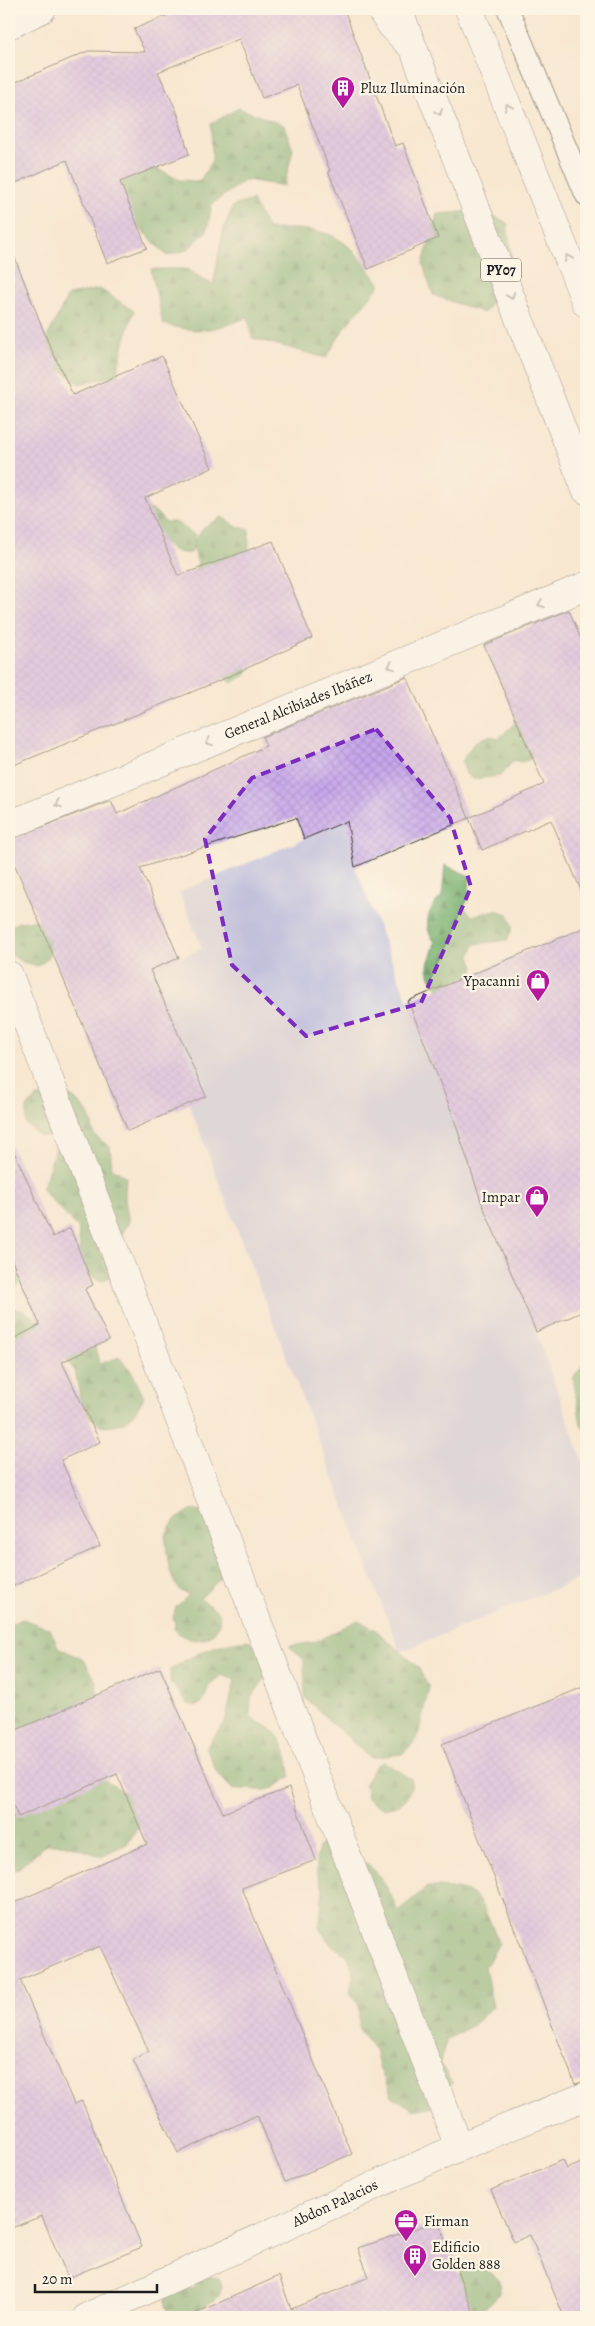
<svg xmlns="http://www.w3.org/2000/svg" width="595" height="2326" font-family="Alegreya,serif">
<defs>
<pattern id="forest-firs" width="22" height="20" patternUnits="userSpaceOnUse" patternTransform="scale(1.25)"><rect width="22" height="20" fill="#72ac6b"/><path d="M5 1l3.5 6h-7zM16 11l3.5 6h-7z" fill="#5d8b57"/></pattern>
<pattern id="building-cross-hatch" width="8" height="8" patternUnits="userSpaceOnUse" patternTransform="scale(1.25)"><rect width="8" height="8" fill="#c7a7ec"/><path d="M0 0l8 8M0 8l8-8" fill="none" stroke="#aa8fca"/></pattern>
</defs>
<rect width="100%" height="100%" fill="#fcf5e5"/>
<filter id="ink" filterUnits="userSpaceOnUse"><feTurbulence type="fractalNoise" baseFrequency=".02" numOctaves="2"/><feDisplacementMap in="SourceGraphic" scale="10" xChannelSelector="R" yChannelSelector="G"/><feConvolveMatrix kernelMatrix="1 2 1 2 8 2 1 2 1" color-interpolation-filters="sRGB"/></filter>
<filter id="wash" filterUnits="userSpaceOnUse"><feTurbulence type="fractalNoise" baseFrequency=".0096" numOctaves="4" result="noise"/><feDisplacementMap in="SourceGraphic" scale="20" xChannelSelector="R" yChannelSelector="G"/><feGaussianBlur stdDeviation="1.12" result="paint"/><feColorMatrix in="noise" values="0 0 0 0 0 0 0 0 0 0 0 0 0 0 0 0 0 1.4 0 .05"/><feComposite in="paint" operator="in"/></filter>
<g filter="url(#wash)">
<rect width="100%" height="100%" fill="#f8e8d1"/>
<path fill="#c2c1dc" d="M347,821L355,867L452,1113L480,1200L536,1332L586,1470V1576L400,1652L189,1104L205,1096L150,970L202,948L179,892Z"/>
<g fill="url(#forest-firs)" stroke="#476444">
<path d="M238,108L284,125L293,150L284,186L246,180L212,204L207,231L187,250L167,256L122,210L107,184L133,172L158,169L180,180L200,181L212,160L211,124Z"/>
<path d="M252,200L268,229C331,228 344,232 380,285L345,327L326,358L252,338L248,317C214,331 199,334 163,324L151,269H187L213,285L223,230L233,206Z"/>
<path d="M483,210L507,223L512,258L500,290L484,313L433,295L423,264L437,214Z"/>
<path d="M100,289L134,311L124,342L117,375L79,384L57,366L46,339L68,295Z"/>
<path d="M147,508L156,512L165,522H176L195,535L194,542L204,527L222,517L236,526L249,530L247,674L232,683L218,672L192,572L198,565L193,545L191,553C163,556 157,529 147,508Z"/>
<path d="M516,722L538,731L544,746C536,755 527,766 514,760L500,776L473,779L466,774L462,762C471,745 479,732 499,738Z"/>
<path d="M445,865L470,876L468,901L464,907L472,916L495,910L508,914L513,927L507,940L475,944L470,956L474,967L466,999C449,997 427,986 428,965C429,959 434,950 435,942C422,926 427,910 442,896Z"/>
<path d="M35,920L48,929L55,938L47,959L38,966L22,962L9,953V928L18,922Z"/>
<path d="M71,1096C87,1109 91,1115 94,1135L110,1147L112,1168L126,1177L125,1199L129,1222L120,1238L98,1250L114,1270L111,1277L101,1281L89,1275L81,1260L78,1228L42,1190L59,1137L39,1136L26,1124L27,1107L37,1097Z"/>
<path d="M9,1263L15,1264L21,1282L9,1295Z"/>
<path d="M9,1307C26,1311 34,1313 42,1329L22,1353L9,1358Z"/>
<path d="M79,1339L95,1348L100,1364L119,1357L132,1372L144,1397C133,1419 125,1426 101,1426L90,1417L80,1398L75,1371L65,1359Z"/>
<path d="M586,1361V1432L581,1425L573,1378Z"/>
<path d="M191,1510L209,1511L230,1551L220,1578L201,1598L198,1597L219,1612C224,1638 193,1650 174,1629L175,1622L173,1618L176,1607L189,1595C167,1588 168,1555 165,1535L175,1520Z"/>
<path d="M23,1619L50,1629L58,1647L84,1660L96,1681L99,1704L9,1753V1681L12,1680L9,1657V1624Z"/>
<path d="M358,1620L376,1630L418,1667L429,1688L417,1740L402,1754L370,1758L305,1698L304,1660L289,1646L315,1642Z"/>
<path d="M249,1640L263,1658L267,1676L251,1698L250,1715C256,1723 263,1723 270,1728C284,1739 290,1760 290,1777C262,1799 262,1786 233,1790L217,1773L206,1747L225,1722L235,1680L221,1675L209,1685L204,1701L197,1706L188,1704L170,1683V1670C195,1653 219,1642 249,1640Z"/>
<path d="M384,1762L411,1779C414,1806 384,1818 366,1797L367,1789L364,1785L376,1765Z"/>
<path d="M90,1771L124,1792L136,1803L143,1821L127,1844L101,1856L63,1844H46L19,1868L9,1872V1803L35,1802Z"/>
<path d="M330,1836L346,1853L337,1872L353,1858C379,1865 388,1889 398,1911L427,1887C441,1887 456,1887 470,1893C482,1898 494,1931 499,1943L485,1968L493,2006L473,2025L447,2039L440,2063L453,2084L433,2106L414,2110L392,2096L380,2070L375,2050L359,2030V2006L350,1992L354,1973L347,1955L332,1946L319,1928L323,1889L317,1873L316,1860L319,1847Z"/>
<path d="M473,2263L500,2280C503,2294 489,2311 474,2310C471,2310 466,2307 463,2306L458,2276L465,2266Z"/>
<path d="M203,2276L219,2278L223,2287C217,2307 205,2300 193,2317L172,2316C162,2305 165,2296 176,2287L191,2289Z"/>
</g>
<g id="blocks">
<g fill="url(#building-cross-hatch)">
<path d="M183,9H344L395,146L403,143L438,238L368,269L328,171H330L297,85L262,98L239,39L158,72L177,112L189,154L120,182L147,248L107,263L67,160L9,186V85L88,51L145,52L134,29Z"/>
<path d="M11,248L48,342L73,395L162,356L212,468L145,498L178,576L273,541L312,638L221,680L9,767V249Z"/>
<path d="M569,610L586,651V902L551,820L482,850L469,818L544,784L484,645Z"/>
<path d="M407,677L469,818L355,867L347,821L304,839L296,818L140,868L179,958L150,970L206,1096L128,1131L9,851V840L111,800L117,814L266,746L262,737Z"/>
<path d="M586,927V1310L536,1332L481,1201L452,1113L408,1001Z"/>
<path d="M9,1141L53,1237L70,1228L93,1285L85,1289L109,1340L62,1362L100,1442L61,1460L100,1546L9,1588V1341L40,1325L9,1254Z"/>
<path d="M160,1668L223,1813L289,1788L316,1860L242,1888L352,2154L285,2182L257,2115L178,2153L133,2060L149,2052L100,1946L20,1980L74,2104L82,2101L142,2247L68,2278L42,2216L9,2229V1905L147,1844L117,1774L18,1817L9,1795V1733Z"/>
<path d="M586,1686V2081L575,2084L442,1744Z"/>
<path d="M563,2160L567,2169L586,2161V2317H564L530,2235L514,2242L491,2190Z"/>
<path d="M438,2221L475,2317H187L279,2276L291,2309L369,2277L358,2248Z"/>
</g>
</g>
</g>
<g filter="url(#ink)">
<use href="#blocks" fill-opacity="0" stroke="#3d3b37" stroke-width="1"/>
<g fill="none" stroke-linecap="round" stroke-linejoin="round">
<g stroke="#3d3b37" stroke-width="23">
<path id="service" d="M508,9L586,195"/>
</g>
<g stroke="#3d3b37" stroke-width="29">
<g id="minor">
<path d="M9,825L586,586"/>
<path d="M9,975L459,2147"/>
<path d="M87,2317L459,2147L586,2096"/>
</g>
</g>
<g stroke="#3d3b37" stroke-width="29">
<g id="tertiary">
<path d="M380,9L391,25L413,48"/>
<path d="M9,25L42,9"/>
</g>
</g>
<g stroke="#3d3b37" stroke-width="29">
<g id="trunk">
<path d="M398,9L586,490"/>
<path d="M469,9L586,303"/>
</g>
</g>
<use href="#service" stroke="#fff" stroke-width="21"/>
<use href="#minor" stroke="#fff" stroke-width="28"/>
<use href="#tertiary" stroke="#fff" stroke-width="28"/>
<use href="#trunk" stroke="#fff" stroke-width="28"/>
</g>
<defs><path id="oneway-chevron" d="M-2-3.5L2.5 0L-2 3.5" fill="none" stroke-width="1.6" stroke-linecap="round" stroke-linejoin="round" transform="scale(1.25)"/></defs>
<g stroke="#999">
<use href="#oneway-chevron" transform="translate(508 107) rotate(-112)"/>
<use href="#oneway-chevron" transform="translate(439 112) rotate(69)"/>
<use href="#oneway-chevron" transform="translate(568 258) rotate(-112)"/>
<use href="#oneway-chevron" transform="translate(511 296) rotate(69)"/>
<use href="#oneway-chevron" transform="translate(541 604) rotate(158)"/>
<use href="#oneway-chevron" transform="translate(391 666) rotate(158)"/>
<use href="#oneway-chevron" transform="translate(209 742) rotate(158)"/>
<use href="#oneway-chevron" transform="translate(58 804) rotate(158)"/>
</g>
</g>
<path d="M0 0H595V2326H0ZM376,729L450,818L471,887L421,1003L306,1036L232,965L205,839L252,778Z" fill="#f8e8d1" fill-opacity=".55" fill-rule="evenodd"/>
<path fill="none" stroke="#7b2cbf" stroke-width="4" stroke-dasharray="10 6" stroke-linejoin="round" d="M376,729L450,818L471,887L421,1003L306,1036L232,965L205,839L252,778Z"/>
<defs>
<g id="building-pin" transform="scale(1.25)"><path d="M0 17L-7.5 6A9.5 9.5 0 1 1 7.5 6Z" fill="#b5179e" stroke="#fcf5e5"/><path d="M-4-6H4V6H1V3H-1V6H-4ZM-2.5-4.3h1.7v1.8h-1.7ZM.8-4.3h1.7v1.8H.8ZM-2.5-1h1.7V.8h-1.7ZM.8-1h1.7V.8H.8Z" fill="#fff"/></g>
<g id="shop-pin" transform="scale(1.25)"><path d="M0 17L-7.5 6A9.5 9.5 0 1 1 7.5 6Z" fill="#b5179e" stroke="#fcf5e5"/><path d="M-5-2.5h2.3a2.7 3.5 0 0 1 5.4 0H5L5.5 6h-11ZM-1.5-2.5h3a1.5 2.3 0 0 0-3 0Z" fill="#fff"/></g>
<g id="office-pin" transform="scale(1.25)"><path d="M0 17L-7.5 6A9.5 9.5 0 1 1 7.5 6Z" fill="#b5179e" stroke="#fcf5e5"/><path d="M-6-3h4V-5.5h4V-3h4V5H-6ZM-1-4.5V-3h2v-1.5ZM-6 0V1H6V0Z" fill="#fff"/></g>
</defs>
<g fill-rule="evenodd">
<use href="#building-pin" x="343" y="88"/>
<use href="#shop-pin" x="538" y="981"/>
<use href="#shop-pin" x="537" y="1197"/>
<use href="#office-pin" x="406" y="2221"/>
<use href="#building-pin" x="415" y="2256"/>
</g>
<g text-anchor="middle" stroke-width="4.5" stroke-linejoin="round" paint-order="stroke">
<rect fill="#fcf5e5" stroke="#5f5d58" stroke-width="1" x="481" y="258.5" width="40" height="23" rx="4"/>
<g font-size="14" font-weight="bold" fill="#1c1c1c">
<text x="501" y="275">PY07</text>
</g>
<g font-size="15" fill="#1c1c1c" stroke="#fcf5e5" text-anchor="start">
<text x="360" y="93">Pluz Iluminación</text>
<text x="520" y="986" text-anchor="end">Ypacanni</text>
<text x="520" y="1202" text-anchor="end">Impar</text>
<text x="424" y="2226">Firman</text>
<text x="432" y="2252">Edificio<tspan x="432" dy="17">Golden 888</tspan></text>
</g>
<g font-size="15" fill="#1c1c1c" stroke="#fcf5e5">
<text transform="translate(298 705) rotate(-22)" y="5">General Alcibíades Ibáñez</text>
<text transform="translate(335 2203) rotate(-25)" y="5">Abdon Palacios</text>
</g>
</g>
<rect width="595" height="2326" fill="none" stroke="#fcf5e5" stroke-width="30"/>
<path d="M35 2284v8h122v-8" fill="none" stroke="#1c1c1c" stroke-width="2.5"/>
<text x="42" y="2284" font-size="15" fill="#1c1c1c" stroke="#fcf5e5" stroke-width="4" paint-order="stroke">20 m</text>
</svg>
